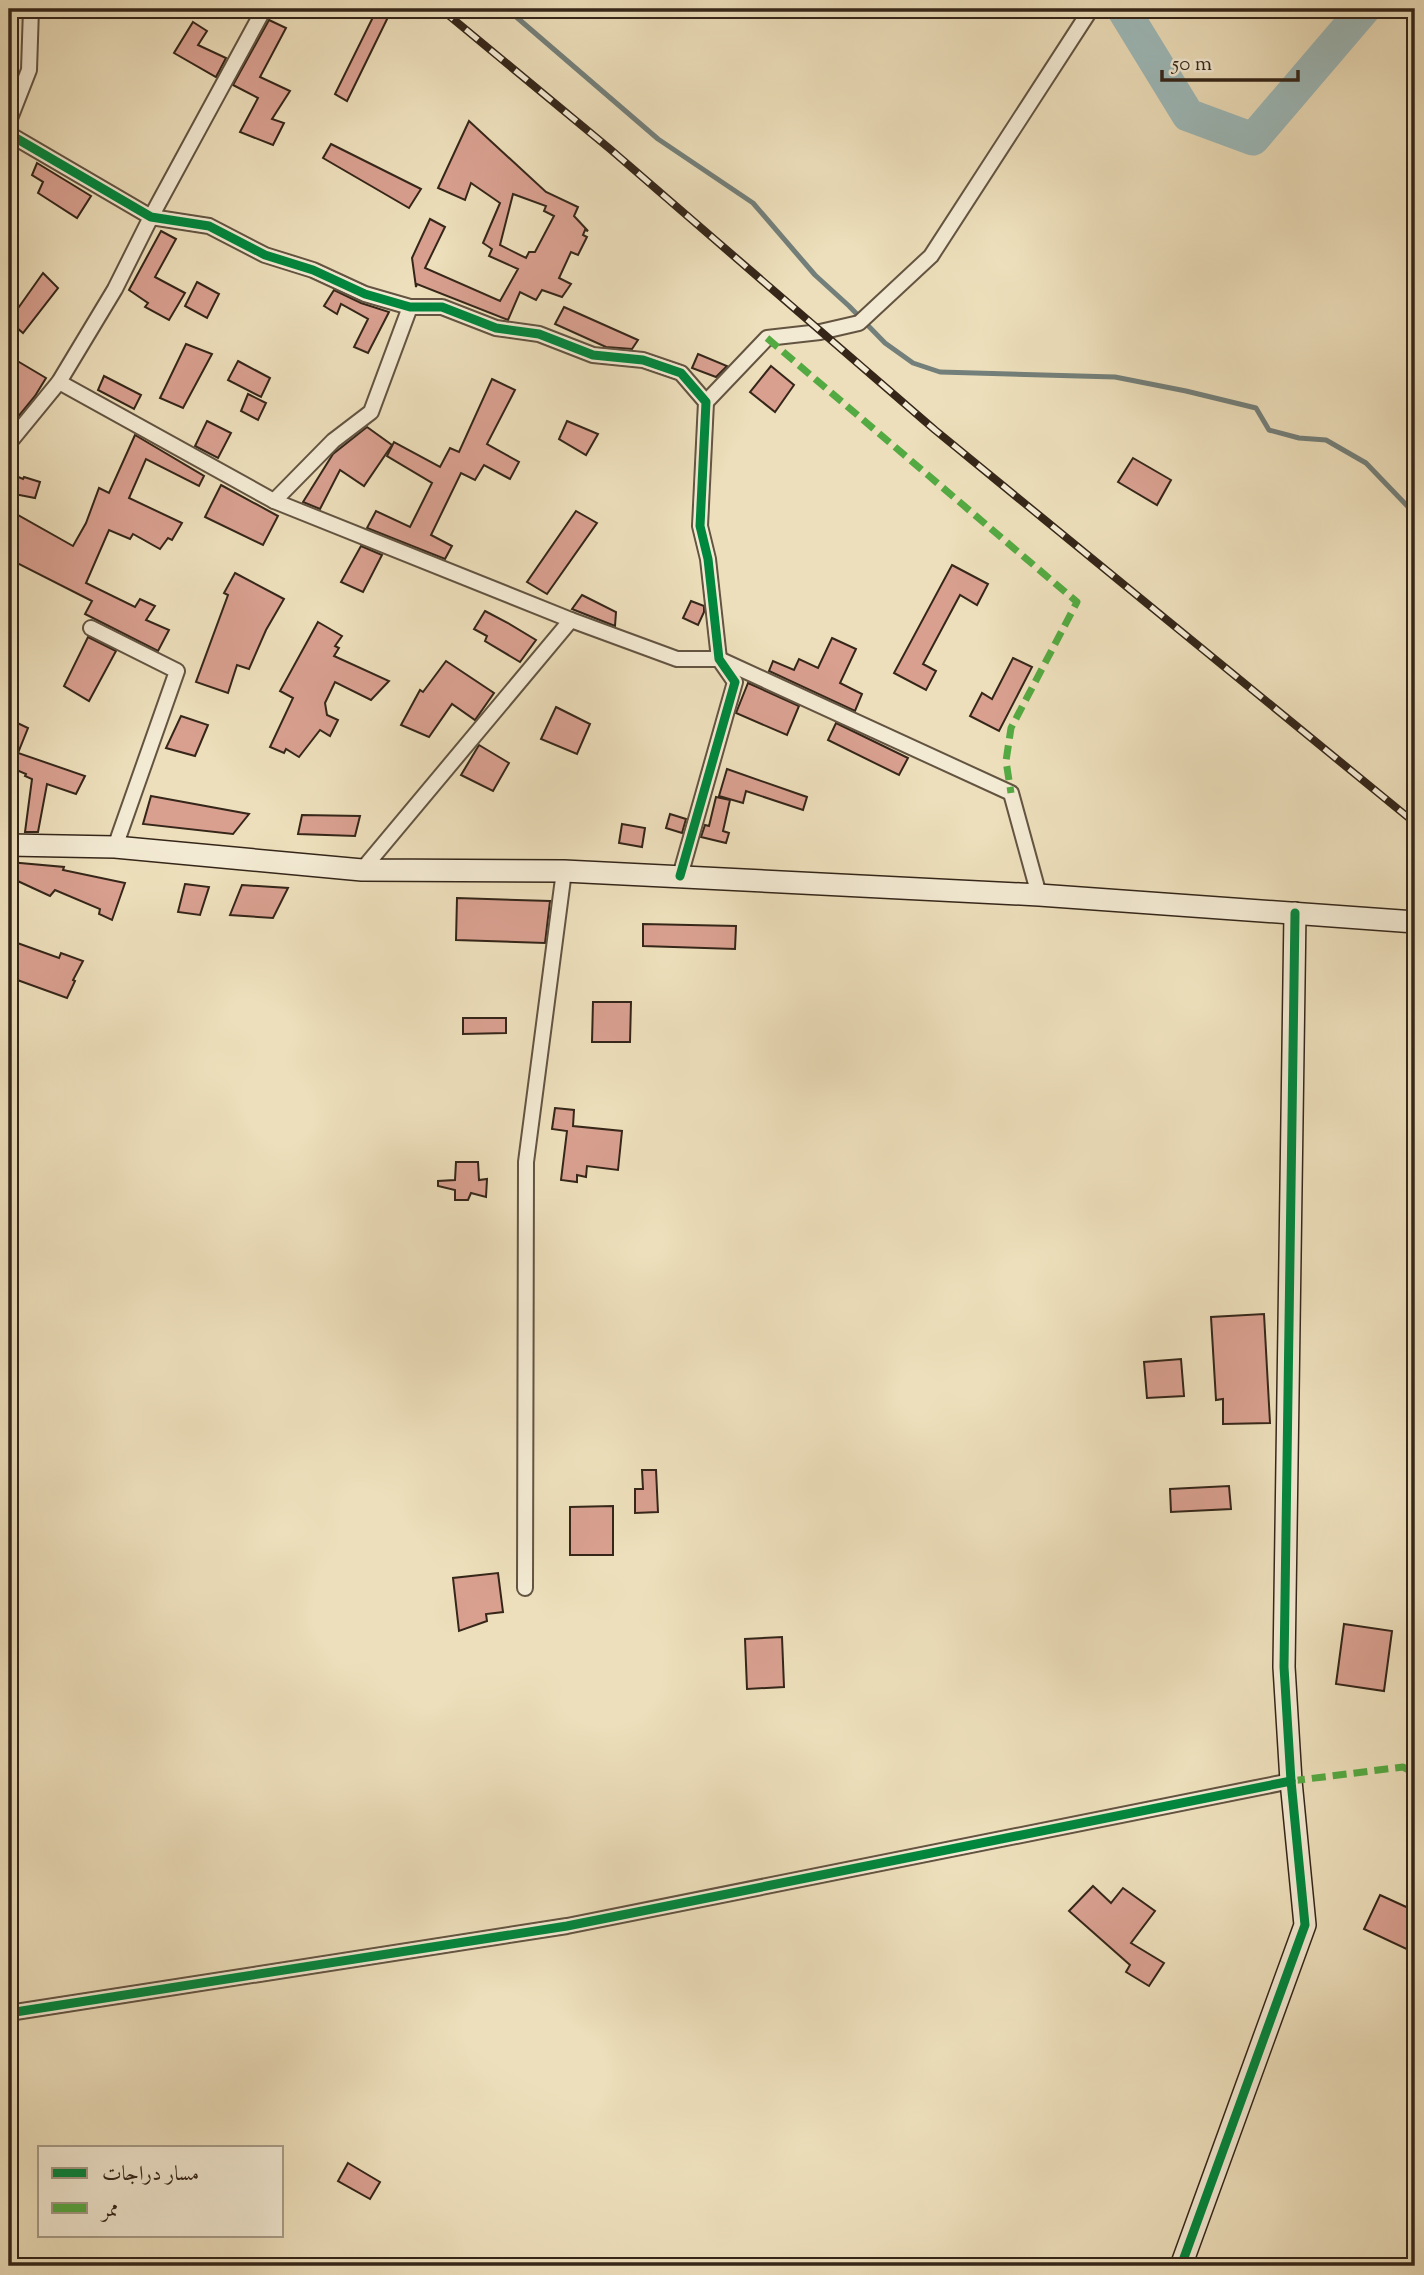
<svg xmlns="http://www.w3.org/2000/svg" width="1424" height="2275" font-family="'Sorts Mill Goudy',Amiri,serif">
<rect width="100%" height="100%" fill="#eddfbb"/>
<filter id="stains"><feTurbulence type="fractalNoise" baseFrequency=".00286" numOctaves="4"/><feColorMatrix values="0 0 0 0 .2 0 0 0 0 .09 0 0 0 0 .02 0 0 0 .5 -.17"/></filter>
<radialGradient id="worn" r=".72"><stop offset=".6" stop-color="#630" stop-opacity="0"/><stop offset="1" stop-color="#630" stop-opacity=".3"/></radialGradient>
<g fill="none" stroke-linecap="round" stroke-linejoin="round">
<path stroke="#737f7a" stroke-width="5" d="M507,9L658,139L753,203L815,275L849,306L885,343L913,363L940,372L1115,377L1186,391L1256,408L1269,430L1299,438L1326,440L1366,463L1415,514"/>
<path stroke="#9dbaba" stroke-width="33" d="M1123,9L1188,115L1253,139L1364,9"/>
</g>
<g fill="#d9a090" stroke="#352619" stroke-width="2" fill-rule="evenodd">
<path d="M377,9H392L347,101L335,94Z"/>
<path d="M269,20L286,28L260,77L290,91L272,119L284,123L273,145L240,132L258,98L233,85Z"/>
<path d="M193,22L207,31L198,45L226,58L216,77L174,53Z"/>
<path d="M469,121L546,192L578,207L574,216L588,231L585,230L583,235L587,237L578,255L571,252L559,278L571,284L562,297L542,290L536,300L520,292L508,320L417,284L416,287L412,258L430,219L445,227L425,268L500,301L518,269L489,256L492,249L483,243L500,203L471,183L465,200L438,188ZM513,194L546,206L544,211L554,216L535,252H529L526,258L500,245Z"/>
<path d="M331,144L421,189L409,208L323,158Z"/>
<path d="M37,163L91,196L77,218L38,193L43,182L32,175Z"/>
<path d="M161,231L176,239L155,277L185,293L169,320L145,307L148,303L129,290Z"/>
<path d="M43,273L58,288L23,333L9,321Z"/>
<path d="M197,282L219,294L207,318L185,306Z"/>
<path d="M334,290L361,303L389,312L368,353L354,347L368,319L341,304L337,314L324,306Z"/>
<path d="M564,307L638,340L632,349L606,347L555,324Z"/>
<path d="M186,344L212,354L183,408L160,398Z"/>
<path d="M698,354L727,366L716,377L692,368Z"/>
<path d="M9,356L46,378L35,396L9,428Z"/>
<path d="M238,361L270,378L261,397L228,380Z"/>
<path d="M771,366L794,385L775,412L750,392Z"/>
<path d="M104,376L141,395L134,409L98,390Z"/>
<path d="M492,379L515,390L487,444L519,462L510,479L484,465L475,480L461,473L431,535L452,546L445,559L367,528L376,511L410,527L432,483L387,456L394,442L440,467L450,448L459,452Z"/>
<path d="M248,394L266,403L258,420L241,411Z"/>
<path d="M207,421L231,433L218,458L195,446Z"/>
<path d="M567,421L598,434L586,455L559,439Z"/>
<path d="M367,427L392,445L364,486L340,470L320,509L303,502L333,454Z"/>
<path d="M135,435L204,476L199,486L146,459L129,498L182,523L172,540L168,538L160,549L133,534L130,539L109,530L86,583L135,607L140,599L155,606L146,620L169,630L158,651L85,614L92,601L9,559V510L73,546L86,523L99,488L109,493Z"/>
<path d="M1133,458L1171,480L1157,505L1118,482Z"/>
<path d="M9,473L23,479L24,477L40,482L35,498L9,493Z"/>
<path d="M221,485L278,516L263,545L205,517Z"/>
<path d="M576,511L597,523L547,594L527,582Z"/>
<path d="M361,546L382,555L363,592L341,582Z"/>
<path d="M952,565L988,584L977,605L960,595L923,664L936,671L926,690L894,673Z"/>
<path d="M235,573L284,599L266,630L249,669L237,665L228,693L196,682L228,595L224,593Z"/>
<path d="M582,595L616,612L615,626L572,609Z"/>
<path d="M691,601L704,606V612L698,625L683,618Z"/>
<path d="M485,611L508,623L536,640L520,662L485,641L487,636L474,629Z"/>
<path d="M318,622L342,636L335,646L339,648L334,656L389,681L371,700L335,682L325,703L327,715L338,720L330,736L320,730L299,757L286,749L284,753L270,747L293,698L280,691Z"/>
<path d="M88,637L116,651L89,701L64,686Z"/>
<path d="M832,638L856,649L840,683L862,694L855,711L769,671L773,661L794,670L799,659L818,668Z"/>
<path d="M1013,658L1032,667L999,731L970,716L982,693L992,699Z"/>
<path d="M446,661L494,693L475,720L452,704L429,737L401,725L420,690L423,692Z"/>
<path d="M748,683L799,706L787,735L736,713Z"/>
<path d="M556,707L590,724L577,754L541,739Z"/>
<path d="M181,716L208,725L195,756L166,748Z"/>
<path d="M9,719L28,728L18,753L85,776L76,794L47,784L38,832H25L32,779L25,776L26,774L12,768L9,775Z"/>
<path d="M836,723L908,758L899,775L828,740Z"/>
<path d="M479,745L509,763L493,791L461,775Z"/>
<path d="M727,769L807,797L803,810L746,791L743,803L719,796Z"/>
<path d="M151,796L249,814L233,834L143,824Z"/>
<path d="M716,797L730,800L723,831L729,833L726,843L701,837L705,825L709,826Z"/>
<path d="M670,814L686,819L682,833L666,828Z"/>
<path d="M302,815L360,816L355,836L298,834Z"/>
<path d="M622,824L645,828L642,847L619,843Z"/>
<path d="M9,862L64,867L63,870L125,883L112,920L99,914L100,909L55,890L50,896L9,877Z"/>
<path d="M185,884L209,887L200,915L178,912Z"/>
<path d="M242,885L288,888L273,918L230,915Z"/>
<path d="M457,898L550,901L545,943L456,940Z"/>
<path d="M643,924L736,926L735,949L643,946Z"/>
<path d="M9,940L59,958L61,953L83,961L73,980L75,981L67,998L9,977Z"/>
<path d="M593,1002H631L630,1042H592Z"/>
<path d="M463,1018H506V1033L463,1034Z"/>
<path d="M555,1108L574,1110L573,1126L622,1131L618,1170L587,1166L586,1177L577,1175V1182L561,1180L567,1131L552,1129Z"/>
<path d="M456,1162H478L479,1180L487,1179L486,1197L471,1193L468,1200H455V1190L438,1186V1181L455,1180Z"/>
<path d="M1264,1314L1270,1423L1223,1424V1399L1216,1400L1211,1317Z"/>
<path d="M1181,1359L1184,1396L1147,1398L1144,1362Z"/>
<path d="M642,1470H656L658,1512L635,1513V1489H643Z"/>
<path d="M1229,1486L1231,1509L1171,1512L1170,1489Z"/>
<path d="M613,1506V1555H570V1507Z"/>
<path d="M498,1573L503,1612L486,1614L487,1621L459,1631L453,1578Z"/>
<path d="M1344,1624L1392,1631L1384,1691L1336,1684Z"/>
<path d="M782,1637L784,1687L747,1689L745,1639Z"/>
<path d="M1093,1886L1111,1903L1123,1888L1155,1911L1131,1943L1164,1963L1149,1986L1126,1972L1130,1965L1069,1911Z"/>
<path d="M1380,1895L1415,1911V1953L1364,1929Z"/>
<path d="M348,2163L380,2182L370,2199L338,2181Z"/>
</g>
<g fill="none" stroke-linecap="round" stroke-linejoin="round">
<g stroke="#635442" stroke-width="18">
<g id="street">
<path d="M9,121L29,70L31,9"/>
<path d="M9,134L151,217L209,226L265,255L313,270L365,294L410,307H442L496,328L539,334L593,355L643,360L681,373L706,402L700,526L708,559L719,659L735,682L680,876"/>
<path d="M59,382L274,501L571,620L677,659H719L1011,793L1039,895"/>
<path d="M706,402L767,338L820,332L859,323L931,256L1091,9"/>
<path d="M9,443L59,382L115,289L151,217L264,9"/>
<path d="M274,501L333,441L371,412L410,307"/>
<path d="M91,628L177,671L115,847"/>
<path d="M362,870L571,620"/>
<path d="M525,1588L526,1162L564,871"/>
<path d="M9,2013L567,1926L1291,1781"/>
</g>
</g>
<g stroke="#352619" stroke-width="24">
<g id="secondary">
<path d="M9,845L115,847L362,870L564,871L1039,895L1415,922"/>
<path d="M1181,2266L1305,1925L1291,1781L1284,1667L1295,913"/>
</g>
</g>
<use href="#street" stroke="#f3ead3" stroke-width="14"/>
<use href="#secondary" stroke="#f3ead3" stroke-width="21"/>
<g stroke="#352619" stroke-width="8">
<path id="rail" d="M441,9L610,149L935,430L1415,823"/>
</g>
<use href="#rail" stroke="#f3ead3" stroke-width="5" stroke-dasharray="16" stroke-linecap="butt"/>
<g stroke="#54aa42" stroke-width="7" stroke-dasharray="14 7" stroke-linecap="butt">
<path d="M767,338L1077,602L1011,728L1006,761L1011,793"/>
<path d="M1291,1781L1403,1767L1415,1774"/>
</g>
<g stroke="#f3ead3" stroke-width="13">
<g id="cycleway">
<path d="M9,134L151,217L209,226L265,255L313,270L365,294L410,307H442L496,328L539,334L593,355L643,360L681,373L706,402L700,526L708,559L719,659L735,682L680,876"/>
<path d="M9,2013L567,1926L1291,1781"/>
<path d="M1181,2266L1305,1925L1291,1781L1284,1667L1295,913"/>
</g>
</g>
<use href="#cycleway" stroke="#00873e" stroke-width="9"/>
</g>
<rect width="1424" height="2275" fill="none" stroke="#eddfbb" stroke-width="35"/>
<rect x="10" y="10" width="1403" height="2254" fill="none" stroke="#352619" stroke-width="3.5"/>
<rect x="18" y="18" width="1389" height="2240" fill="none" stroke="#352619" stroke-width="2"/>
<rect x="38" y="2146" width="245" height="91" fill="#f3ead3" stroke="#a79c89" stroke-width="2"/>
<rect x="52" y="2168" width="35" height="10" fill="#00873e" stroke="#a79c89" stroke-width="2"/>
<text x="102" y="2180" font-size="21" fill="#352619">مسار دراجات</text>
<rect x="52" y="2203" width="35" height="10" fill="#54aa42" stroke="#a79c89" stroke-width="2"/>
<text x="102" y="2216" font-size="21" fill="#352619">ممر</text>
<path d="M1162 70v10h136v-10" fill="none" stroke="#352619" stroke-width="3.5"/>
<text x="1172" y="70" font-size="21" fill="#352619" stroke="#f3ead3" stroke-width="5" paint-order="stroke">50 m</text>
<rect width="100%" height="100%" filter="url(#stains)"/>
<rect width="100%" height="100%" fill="url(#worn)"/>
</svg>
